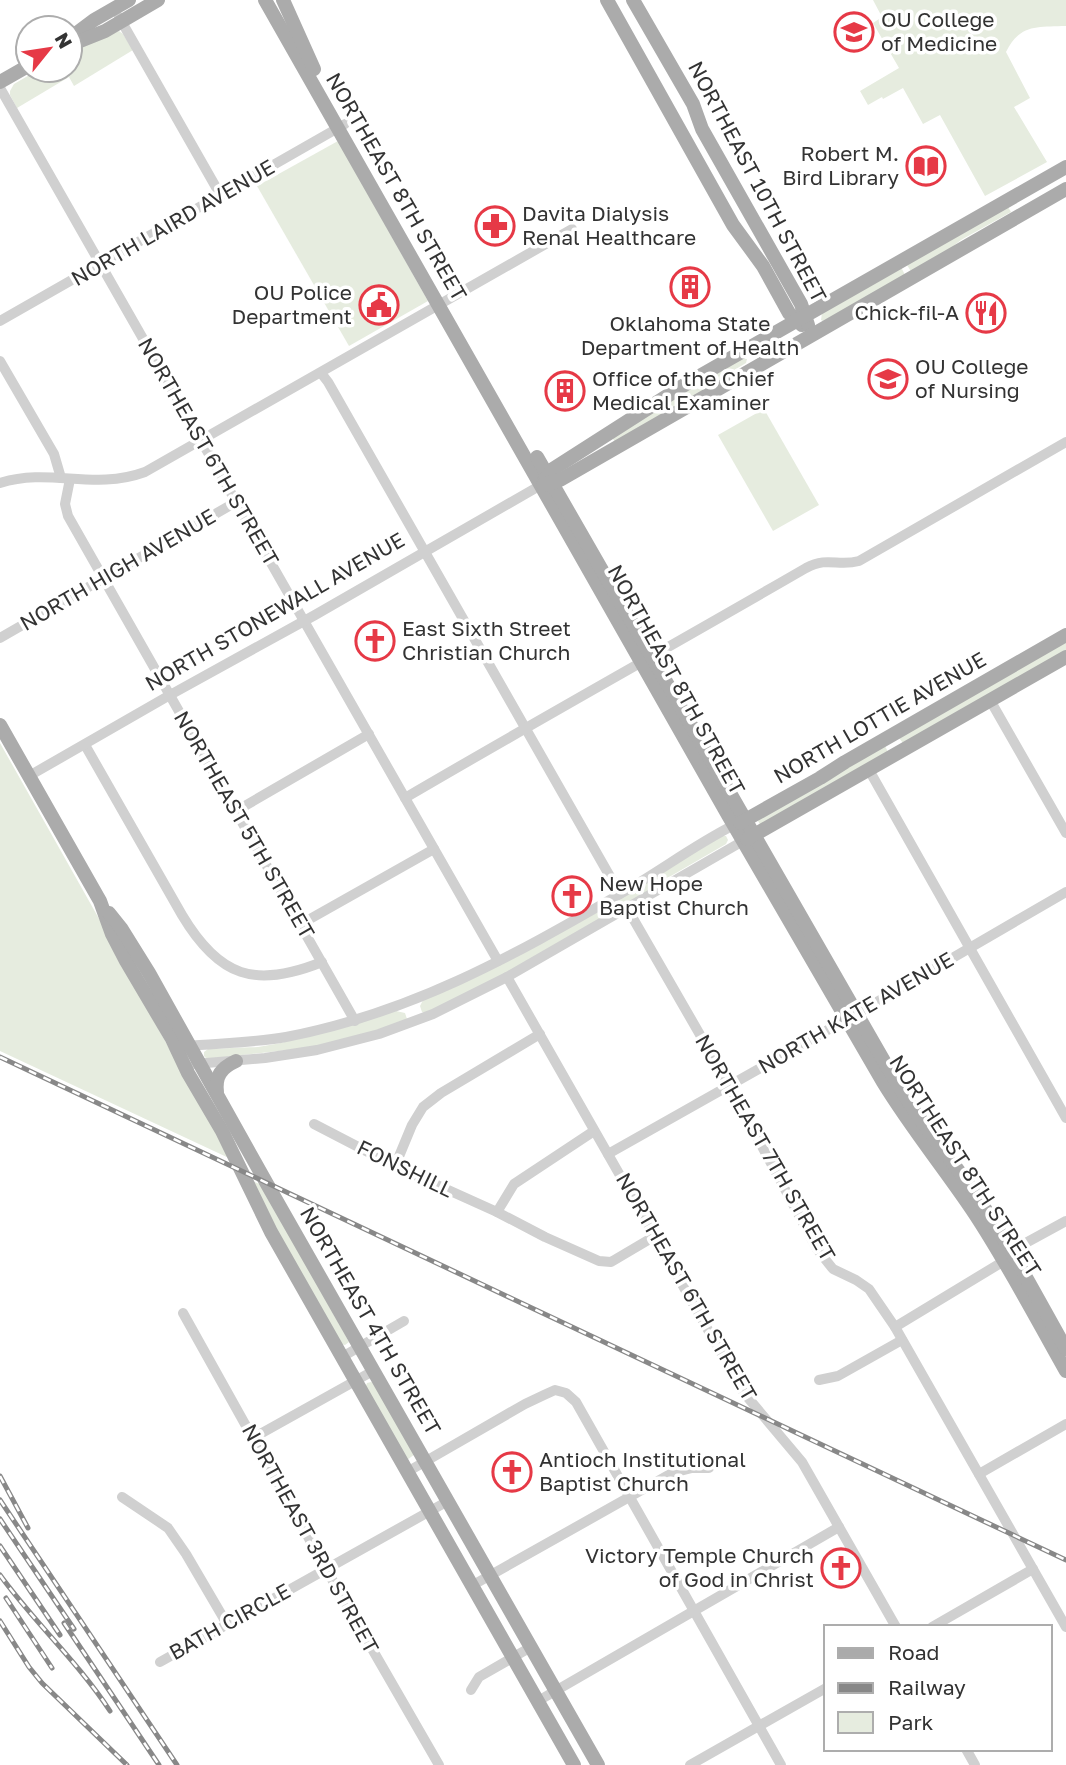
<svg xmlns="http://www.w3.org/2000/svg" width="1066" height="1765" font-family="'Golos Text',sans-serif">
<rect width="100%" height="100%" fill="#fff"/>
<g fill="#e6ecdf">
<path d="M873,0H1066V26C1037,27 1020,24 1006,52L1030,98L1014,107L1047,162L985,196L940,115L923,124L903,88L883,99L882,97L868,105L860,91L899,68L873,23L882,17Z"/>
<path d="M119,31L123,34L133,50L74,86L69,77L17,108L10,95V91L14,84L38,70H70V51Z"/>
<path d="M338,141L428,301L349,346L257,186Z"/>
<path d="M1008,207L1011,212L961,240L938,258L912,273L907,265Z"/>
<path d="M901,267L906,277L823,321L821,320L822,313Z"/>
<path d="M743,358L747,359L746,363L726,375L705,391L615,442L613,439L614,434Z"/>
<path d="M764,409L819,505L773,531L718,435Z"/>
<path d="M1066,638V653L903,743L899,738Z"/>
<path d="M0,743L102,924L136,989L231,1159L0,1051Z"/>
<path d="M885,746L888,752L761,826L758,821L761,817Z"/>
<path d="M721,836H726L728,840L726,844L664,880L639,898L512,971L428,1014L422,1012L420,1006L423,1000Z"/>
<path d="M396,1011L405,1013L407,1019L400,1024L324,1046L207,1059L204,1056V1052L208,1049L258,1047L281,1043Z"/>
<path d="M252,1181L262,1185L349,1342L345,1345L340,1344L279,1237Z"/>
<path d="M371,1382L375,1383L415,1454L407,1460L365,1388L367,1383Z"/>
</g>
<g fill="none" stroke-linecap="round" stroke-linejoin="round">
<g stroke="#d0d0d0" stroke-width="10">
<path d="M119,17L221,196"/>
<path d="M0,88L498,961"/>
<path d="M0,321L345,124"/>
<path d="M0,361L54,454L61,478"/>
<path d="M321,373L328,382L620,894"/>
<path d="M70,479L65,504L68,516L355,1021"/>
<path d="M0,483C50,467 93,491 145,472L572,229"/>
<path d="M0,638L236,502"/>
<path d="M990,700L1066,833"/>
<path d="M85,745L182,915C219,977 255,989 322,962"/>
<path d="M869,770L1066,1118"/>
<path d="M29,776L170,695L315,615L541,485"/>
<path d="M405,798C538,720 673,645 806,568C829,556 837,567 859,561L1066,442"/>
<path d="M236,811L369,734"/>
<path d="M627,908L729,1085L817,1249L833,1269L856,1280L869,1289L895,1327L1066,1627"/>
<path d="M301,924L434,849"/>
<path d="M507,977L744,1393L802,1462L896,1627"/>
<path d="M186,1046C219,1043 253,1043 286,1037C411,1013 511,957 620,894C659,872 694,845 734,825"/>
<path d="M195,1064L265,1058L317,1050L379,1034L433,1014L507,977L743,841"/>
<path d="M314,1124L395,1166L497,1212L545,1237L599,1261L611,1262L655,1236"/>
<path d="M608,1154L856,1014L1066,892"/>
<path d="M395,1166L412,1125L423,1107L441,1093L540,1034"/>
<path d="M497,1212L514,1184L594,1131"/>
<path d="M183,1313L326,1569L439,1765"/>
<path d="M895,1327L1004,1261L1011,1251L1066,1221"/>
<path d="M342,1357L404,1321"/>
<path d="M819,1380L838,1376L902,1340"/>
<path d="M253,1438L373,1371"/>
<path d="M407,1472L525,1404L544,1395L555,1390L566,1393L576,1402L781,1765"/>
<path d="M979,1474L1066,1424"/>
<path d="M122,1497L168,1528L186,1554L227,1624"/>
<path d="M473,1585L672,1473L692,1468H709"/>
<path d="M932,1627L1033,1569"/>
<path d="M160,1662L448,1501"/>
<path d="M471,1690L479,1677L531,1647"/>
<path d="M538,1701L839,1527"/>
<path d="M966,1749L975,1765"/>
<path d="M690,1765L826,1688"/>
</g>
<g stroke="#ababab" stroke-width="14">
<path d="M265,0L728,815L883,1082C911,1128 945,1169 975,1214C1008,1264 1036,1318 1066,1371"/>
<path d="M283,0L314,69"/>
<path d="M607,0L733,225L763,266L789,313L802,325"/>
<path d="M633,0L693,104L702,129L801,304L808,325"/>
<path d="M70,38L94,20L129,0"/>
<path d="M70,45L105,31L158,0"/>
<path d="M0,82L28,66"/>
<path d="M537,457L896,1082C919,1121 948,1155 974,1192C1008,1242 1036,1296 1066,1349"/>
<path d="M544,481L553,469L689,382L1066,167"/>
<path d="M543,485L560,480L1066,189"/>
<path d="M0,725L100,901L112,934L126,961L172,1039L188,1073L222,1131L271,1232L574,1765"/>
<path d="M740,823L820,778L845,762L1066,635"/>
<path d="M747,839L1066,657"/>
<path d="M109,913L121,928L149,973L267,1184L598,1765"/>
<path d="M217,1092C215,1076 221,1068 236,1061"/>
</g>
<g stroke="#888" stroke-width="5">
<g id="rail">
<path d="M0,1057L1066,1560"/>
<path d="M0,1476L28,1528"/>
<path d="M0,1500L177,1765"/>
<path d="M0,1519L74,1629"/>
<path d="M0,1546L60,1635"/>
<path d="M0,1575C34,1622 78,1662 110,1711"/>
<path d="M6,1598L52,1668"/>
<path d="M0,1621L29,1667L42,1683L127,1765"/>
<path d="M64,1623L159,1765"/>
</g>
</g>
<use href="#rail" stroke="#fff" stroke-width="2.5" stroke-dasharray="8" stroke-linecap="butt"/>
</g>
<defs>
<g id="university-ring" transform="scale(2.0125)"><circle r="9.5" fill="#fff" stroke="#e63946" stroke-width="1.5"/><path d="M0-5L7-2L0 1L-7-2ZM-4 1L0 2.5L4 1V4Q0 6-4 4Z" fill="#e63946"/></g>
<g id="library-ring" transform="scale(2.0125)"><circle r="9.5" fill="#fff" stroke="#e63946" stroke-width="1.5"/><path d="M-6-4Q-3-5.5-.7-3.5V5Q-3 3-6 4ZM6-4Q3-5.5 .7-3.5V5Q3 3 6 4Z" fill="#e63946"/></g>
<g id="pharmacy-ring" transform="scale(2.0125)"><circle r="9.5" fill="#fff" stroke="#e63946" stroke-width="1.5"/><path d="M-2-6h4v4h4v4h-4v4h-4v-4h-4v-4h4Z" fill="#e63946"/></g>
<g id="building-ring" transform="scale(2.0125)"><circle r="9.5" fill="#fff" stroke="#e63946" stroke-width="1.5"/><path d="M-4-6H4V6H1V3H-1V6H-4ZM-2.5-4.3h1.7v1.8h-1.7ZM.8-4.3h1.7v1.8H.8ZM-2.5-1h1.7V.8h-1.7ZM.8-1h1.7V.8H.8Z" fill="#e63946"/></g>
<g id="civic-ring" transform="scale(2.0125)"><circle r="9.5" fill="#fff" stroke="#e63946" stroke-width="1.5"/><path d="M-.6-6.5H3V-4.5H.6V-3L4-1V1h2V6H-6V1h2V-1L-.6-3ZM-1.2 2.5V6h2.4V2.5Z" fill="#e63946"/></g>
<g id="restaurant-ring" transform="scale(2.0125)"><circle r="9.5" fill="#fff" stroke="#e63946" stroke-width="1.5"/><path d="M-5-6h1v4h1v-4h1v4h1v-4h1v5L-1.5 .5V6h-2V.5L-5-1ZM5-6V6H3V1.5H1.5Q1.5-4 5-6Z" fill="#e63946"/></g>
<g id="church-ring" transform="scale(2.0125)"><circle r="9.5" fill="#fff" stroke="#e63946" stroke-width="1.5"/><path d="M-1.2-6h2.4v3.5h3.3v2.4h-3.3V6h-2.4V-.1h-3.3v-2.4h3.3Z" fill="#e63946"/></g>
</defs>
<g fill-rule="evenodd">
<use href="#university-ring" x="854" y="32"/>
<use href="#library-ring" x="926" y="166"/>
<use href="#pharmacy-ring" x="495" y="226"/>
<use href="#building-ring" x="690" y="287"/>
<use href="#civic-ring" x="379" y="305"/>
<use href="#restaurant-ring" x="986" y="313"/>
<use href="#university-ring" x="888" y="379"/>
<use href="#building-ring" x="565" y="391"/>
<use href="#church-ring" x="375" y="641"/>
<use href="#church-ring" x="572" y="896"/>
<use href="#church-ring" x="512" y="1472"/>
<use href="#church-ring" x="841" y="1568"/>
</g>
<g text-anchor="middle" stroke-width="7" stroke-linejoin="round" paint-order="stroke">
<g font-size="21" fill="#333" stroke="#fff" text-anchor="start">
<text x="881" y="27">OU College<tspan x="881" dy="24">of Medicine</tspan></text>
<text x="899" y="161" text-anchor="end">Robert M.<tspan x="899" dy="24">Bird Library</tspan></text>
<text x="522" y="221">Davita Dialysis<tspan x="522" dy="24">Renal Healthcare</tspan></text>
<text x="352" y="300" text-anchor="end">OU Police<tspan x="352" dy="24">Department</tspan></text>
<text x="959" y="320" text-anchor="end">Chick-fil-A</text>
<text x="690" y="331" text-anchor="middle">Oklahoma State<tspan x="690" dy="24">Department of Health</tspan></text>
<text x="915" y="374">OU College<tspan x="915" dy="24">of Nursing</tspan></text>
<text x="592" y="386">Office of the Chief<tspan x="592" dy="24">Medical Examiner</tspan></text>
<text x="402" y="636">East Sixth Street<tspan x="402" dy="24">Christian Church</tspan></text>
<text x="599" y="891">New Hope<tspan x="599" dy="24">Baptist Church</tspan></text>
<text x="539" y="1467">Antioch Institutional<tspan x="539" dy="24">Baptist Church</tspan></text>
<text x="814" y="1563" text-anchor="end">Victory Temple Church<tspan x="814" dy="24">of God in Christ</tspan></text>
</g>
<g font-size="21" fill="#333" stroke="#fff">
<text transform="translate(757 182) rotate(62)" y="7">NORTHEAST 10TH STREET</text>
<text transform="translate(396 187) rotate(60)" y="7">NORTHEAST 8TH STREET</text>
<text transform="translate(173 223) rotate(-30)" y="7">NORTH LAIRD AVENUE</text>
<text transform="translate(208 452) rotate(60)" y="7">NORTHEAST 6TH STREET</text>
<text transform="translate(118 570) rotate(-30)" y="7">NORTH HIGH AVENUE</text>
<text transform="translate(275 612) rotate(-30)" y="7">NORTH STONEWALL AVENUE</text>
<text transform="translate(676 680) rotate(61)" y="7">NORTHEAST 8TH STREET</text>
<text transform="translate(880 718) rotate(-30)" y="7">NORTH LOTTIE AVENUE</text>
<text transform="translate(244 825) rotate(60)" y="7">NORTHEAST 5TH STREET</text>
<text transform="translate(856 1013) rotate(-30)" y="7">NORTH KATE AVENUE</text>
<text transform="translate(765 1148) rotate(60)" y="7">NORTHEAST 7TH STREET</text>
<text transform="translate(965 1166) rotate(57)" y="7">NORTHEAST 8TH STREET</text>
<text transform="translate(405 1169) rotate(26)" y="7">FONSHILL</text>
<text transform="translate(686 1287) rotate(60)" y="7">NORTHEAST 6TH STREET</text>
<text transform="translate(370 1321) rotate(60)" y="7">NORTHEAST 4TH STREET</text>
<text transform="translate(310 1539) rotate(61)" y="7">NORTHEAST 3RD STREET</text>
<text transform="translate(230 1622) rotate(-29)" y="7">BATH CIRCLE</text>
</g>
</g>
<rect x="824" y="1625" width="228" height="126" fill="#ffffff" stroke="#adadad" stroke-width="2"/>
<rect x="838" y="1648" width="35" height="10" fill="#ababab" stroke="#adadad" stroke-width="2"/>
<text x="888" y="1660" font-size="21" fill="#333333">Road</text>
<rect x="838" y="1683" width="35" height="10" fill="#888888" stroke="#adadad" stroke-width="2"/>
<text x="888" y="1695" font-size="21" fill="#333333">Railway</text>
<rect x="838" y="1712" width="35" height="21" fill="#e6ecdf" stroke="#adadad" stroke-width="2"/>
<text x="888" y="1730" font-size="21" fill="#333333">Park</text>
<g transform="translate(49 49) rotate(60)"><circle r="33" fill="#ffffff" stroke="#adadad" stroke-width="2"/>
<path d="M0-5L12 26L0 18L-12 26Z" fill="#e63946"/>
<text y="-10" font-size="19" font-weight="bold" text-anchor="middle" fill="#333333">N</text>
</g>
</svg>
